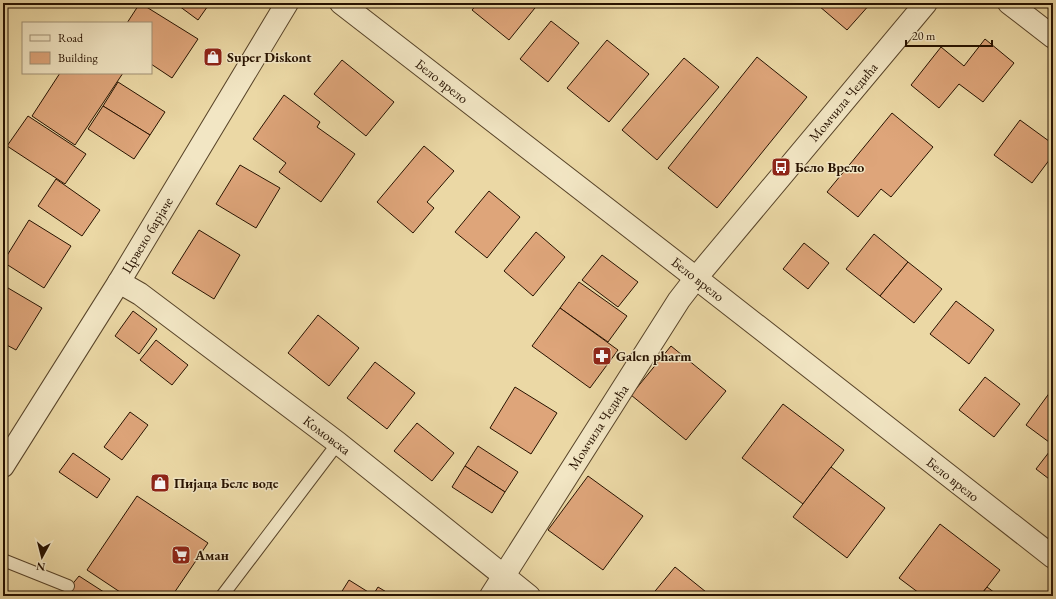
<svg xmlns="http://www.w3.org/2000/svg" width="1056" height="599" font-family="'EB Garamond',serif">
<rect width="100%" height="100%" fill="#ebd8a5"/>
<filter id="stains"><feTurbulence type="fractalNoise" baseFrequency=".005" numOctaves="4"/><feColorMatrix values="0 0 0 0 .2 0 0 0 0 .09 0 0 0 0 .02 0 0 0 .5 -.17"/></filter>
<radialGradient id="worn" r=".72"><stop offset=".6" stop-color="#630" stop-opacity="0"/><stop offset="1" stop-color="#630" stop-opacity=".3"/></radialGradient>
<g fill="#dea57a" stroke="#271200">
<path d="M140,3L198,39L172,78L151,64V23H127Z"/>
<path d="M175,3H210L198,20Z"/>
<path d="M478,3H539L509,40L472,10Z"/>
<path d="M821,3H871L847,30L819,6Z"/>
<path d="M551,21L579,43L548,82L520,59Z"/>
<path d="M985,39L1014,63L983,102L959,84L939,108L911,85L941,47L964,66Z"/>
<path d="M607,40L649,74L609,122L567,88Z"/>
<path d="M757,57L807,97L717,208L668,168Z"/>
<path d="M684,58L719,87L657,160L622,130Z"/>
<path d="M342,60L394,102L366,136L314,94Z"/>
<path d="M60,73H123L75,145L32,116Z"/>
<path d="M118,82L165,112L150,135L103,106Z"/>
<path d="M284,95L320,122L317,127L355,154L321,202L279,172L286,163L253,139Z"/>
<path d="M103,106L150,135L134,159L88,129Z"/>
<path d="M892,113L933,147L891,197L881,189L858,217L827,192Z"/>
<path d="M28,116L86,154L65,184L7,146Z"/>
<path d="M1020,120L1053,144V155L1032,183L994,155Z"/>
<path d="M424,146L454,171L427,202L434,208L413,233L377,202Z"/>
<path d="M240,165L280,188L256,228L216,204Z"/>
<path d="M56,179L100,210L82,236L38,206Z"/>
<path d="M489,191L520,217L487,258L455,232Z"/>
<path d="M29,220L71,246L44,288L3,262Z"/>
<path d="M199,230L240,255L214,299L172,273Z"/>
<path d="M536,232L565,257L533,296L504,271Z"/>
<path d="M874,234L908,262L880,296L846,269Z"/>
<path d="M804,243L829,263L808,289L783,269Z"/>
<path d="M602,255L638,282L618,307L582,280Z"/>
<path d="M908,262L942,289L914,323L880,296Z"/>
<path d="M579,282L627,316L608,342L560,308Z"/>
<path d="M3,285L42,308L16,350L3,343Z"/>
<path d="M956,301L994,330L969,364L930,334Z"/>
<path d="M560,308L618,350L590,388L532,346Z"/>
<path d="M133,311L157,329L139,354L115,336Z"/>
<path d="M318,315L359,348L329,386L288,353Z"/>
<path d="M156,340L188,365L172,385L140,360Z"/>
<path d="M671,346L726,391L686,440L631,395Z"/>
<path d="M375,362L415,393L387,429L347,398Z"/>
<path d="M985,377L1020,404L994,437L959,410Z"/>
<path d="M515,387L557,413L531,454L490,428Z"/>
<path d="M1053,388V445L1026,425Z"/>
<path d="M783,404L844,450L803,504L742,458Z"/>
<path d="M130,412L148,425L122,460L104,447Z"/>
<path d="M417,423L454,453L432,481L394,451Z"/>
<path d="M478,446L518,472L505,492L465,466Z"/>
<path d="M1053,447V482L1036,469Z"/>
<path d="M73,453L110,479L97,498L59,472Z"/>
<path d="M465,466L505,492L492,513L452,487Z"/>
<path d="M831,467L885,508L847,558L793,517Z"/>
<path d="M588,476L643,516L603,570L548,530Z"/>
<path d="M137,496L208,543L172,596H126L87,570Z"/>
<path d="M940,524L1000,570L980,596H923L899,578Z"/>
<path d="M675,567L711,596H651Z"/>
<path d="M79,576L110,596H71L66,592Z"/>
<path d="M349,580L373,595L378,587L393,596H339Z"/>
<path d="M987,587L999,596H980Z"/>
</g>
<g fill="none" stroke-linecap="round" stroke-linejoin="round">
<g stroke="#584429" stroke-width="14">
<g id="service">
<path d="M3,560L68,586"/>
<path d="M222,596L338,443"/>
</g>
</g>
<g stroke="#584429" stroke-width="24">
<g id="minor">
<path d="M1009,3L1053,37"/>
<path d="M119,282L140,294L338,443L529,596"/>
<path d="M491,596L679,300L696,278L1053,557"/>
</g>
</g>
<g stroke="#584429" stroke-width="24">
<g id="tertiary">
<path d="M341,3L696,278L926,3"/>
<path d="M3,466L119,282L287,3"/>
</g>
</g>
<use href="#service" stroke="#f2e6c4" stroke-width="12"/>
<use href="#minor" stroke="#f2e6c4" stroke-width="22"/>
<use href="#tertiary" stroke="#f2e6c4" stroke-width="22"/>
</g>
<defs>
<g id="shop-square" transform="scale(1)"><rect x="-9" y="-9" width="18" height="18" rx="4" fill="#8f2418" stroke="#f2e6c4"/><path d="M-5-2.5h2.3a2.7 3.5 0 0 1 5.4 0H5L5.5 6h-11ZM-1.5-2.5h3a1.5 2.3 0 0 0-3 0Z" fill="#fff"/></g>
<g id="bus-square" transform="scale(1)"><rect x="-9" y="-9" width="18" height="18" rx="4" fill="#8f2418" stroke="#f2e6c4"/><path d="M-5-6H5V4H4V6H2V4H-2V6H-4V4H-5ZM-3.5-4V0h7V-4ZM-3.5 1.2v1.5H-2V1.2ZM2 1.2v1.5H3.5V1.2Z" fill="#fff"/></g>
<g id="pharmacy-square" transform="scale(1)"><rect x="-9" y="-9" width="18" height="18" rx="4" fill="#8f2418" stroke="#f2e6c4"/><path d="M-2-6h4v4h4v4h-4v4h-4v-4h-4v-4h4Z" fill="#fff"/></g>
<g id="supermarket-square" transform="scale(1)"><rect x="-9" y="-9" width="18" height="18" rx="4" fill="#8f2418" stroke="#f2e6c4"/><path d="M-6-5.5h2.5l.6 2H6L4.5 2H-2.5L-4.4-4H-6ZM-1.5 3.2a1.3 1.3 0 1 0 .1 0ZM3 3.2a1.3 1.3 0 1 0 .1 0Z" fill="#fff"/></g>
</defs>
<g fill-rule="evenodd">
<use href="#shop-square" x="213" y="57"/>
<use href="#bus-square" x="781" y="167"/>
<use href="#pharmacy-square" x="602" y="356"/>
<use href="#shop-square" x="160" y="483"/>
<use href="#supermarket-square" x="181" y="555"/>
</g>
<g text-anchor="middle" stroke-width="3" stroke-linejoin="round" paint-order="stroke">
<g font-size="14" font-weight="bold" fill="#271200" stroke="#f2e6c4" text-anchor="start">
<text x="227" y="62">Super Diskont</text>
<text x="795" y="172">Бело Врело</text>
<text x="616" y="361">Galen pharm</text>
<text x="174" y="488">Пијаца Беле воде</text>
<text x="195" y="560">Аман</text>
</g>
<g font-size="14" fill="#271200" stroke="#f2e6c4">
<text transform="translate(442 81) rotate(38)" y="5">Бело врело</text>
<text transform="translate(843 102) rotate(-50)" y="5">Момчила Чедића</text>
<text transform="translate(147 235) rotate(-59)" y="5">Црвено барјаче</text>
<text transform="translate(698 279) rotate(38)" y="5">Бело врело</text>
<text transform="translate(598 427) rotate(-57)" y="5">Момчила Чедића</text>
<text transform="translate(327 435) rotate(37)" y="5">Комовска</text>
<text transform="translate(953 479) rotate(38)" y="5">Бело врело</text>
</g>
</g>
<rect width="1056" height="599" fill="none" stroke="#ebd8a5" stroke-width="16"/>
<rect x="4" y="4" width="1048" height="591" fill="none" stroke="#271200" stroke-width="2"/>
<rect x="8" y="8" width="1040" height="583" fill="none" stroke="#271200"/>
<rect x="22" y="22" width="130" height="52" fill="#f2e6c4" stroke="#a19176"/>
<rect x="30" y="35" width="20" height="6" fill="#f2e6c4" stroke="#a19176"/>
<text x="58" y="42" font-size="12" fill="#271200">Road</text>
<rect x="30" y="52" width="20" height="12" fill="#dea57a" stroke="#a19176"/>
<text x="58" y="62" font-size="12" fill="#271200">Building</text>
<g transform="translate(42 557) rotate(187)" stroke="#f2e6c4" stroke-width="3" paint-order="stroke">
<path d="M0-3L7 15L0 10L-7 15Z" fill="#271200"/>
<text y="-6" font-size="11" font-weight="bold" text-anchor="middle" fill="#271200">N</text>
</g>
<path d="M906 40v6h86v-6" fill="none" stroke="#271200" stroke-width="2"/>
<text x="912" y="40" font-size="12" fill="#271200" stroke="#f2e6c4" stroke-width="3" paint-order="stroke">20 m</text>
<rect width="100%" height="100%" filter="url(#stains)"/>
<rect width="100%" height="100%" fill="url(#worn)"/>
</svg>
